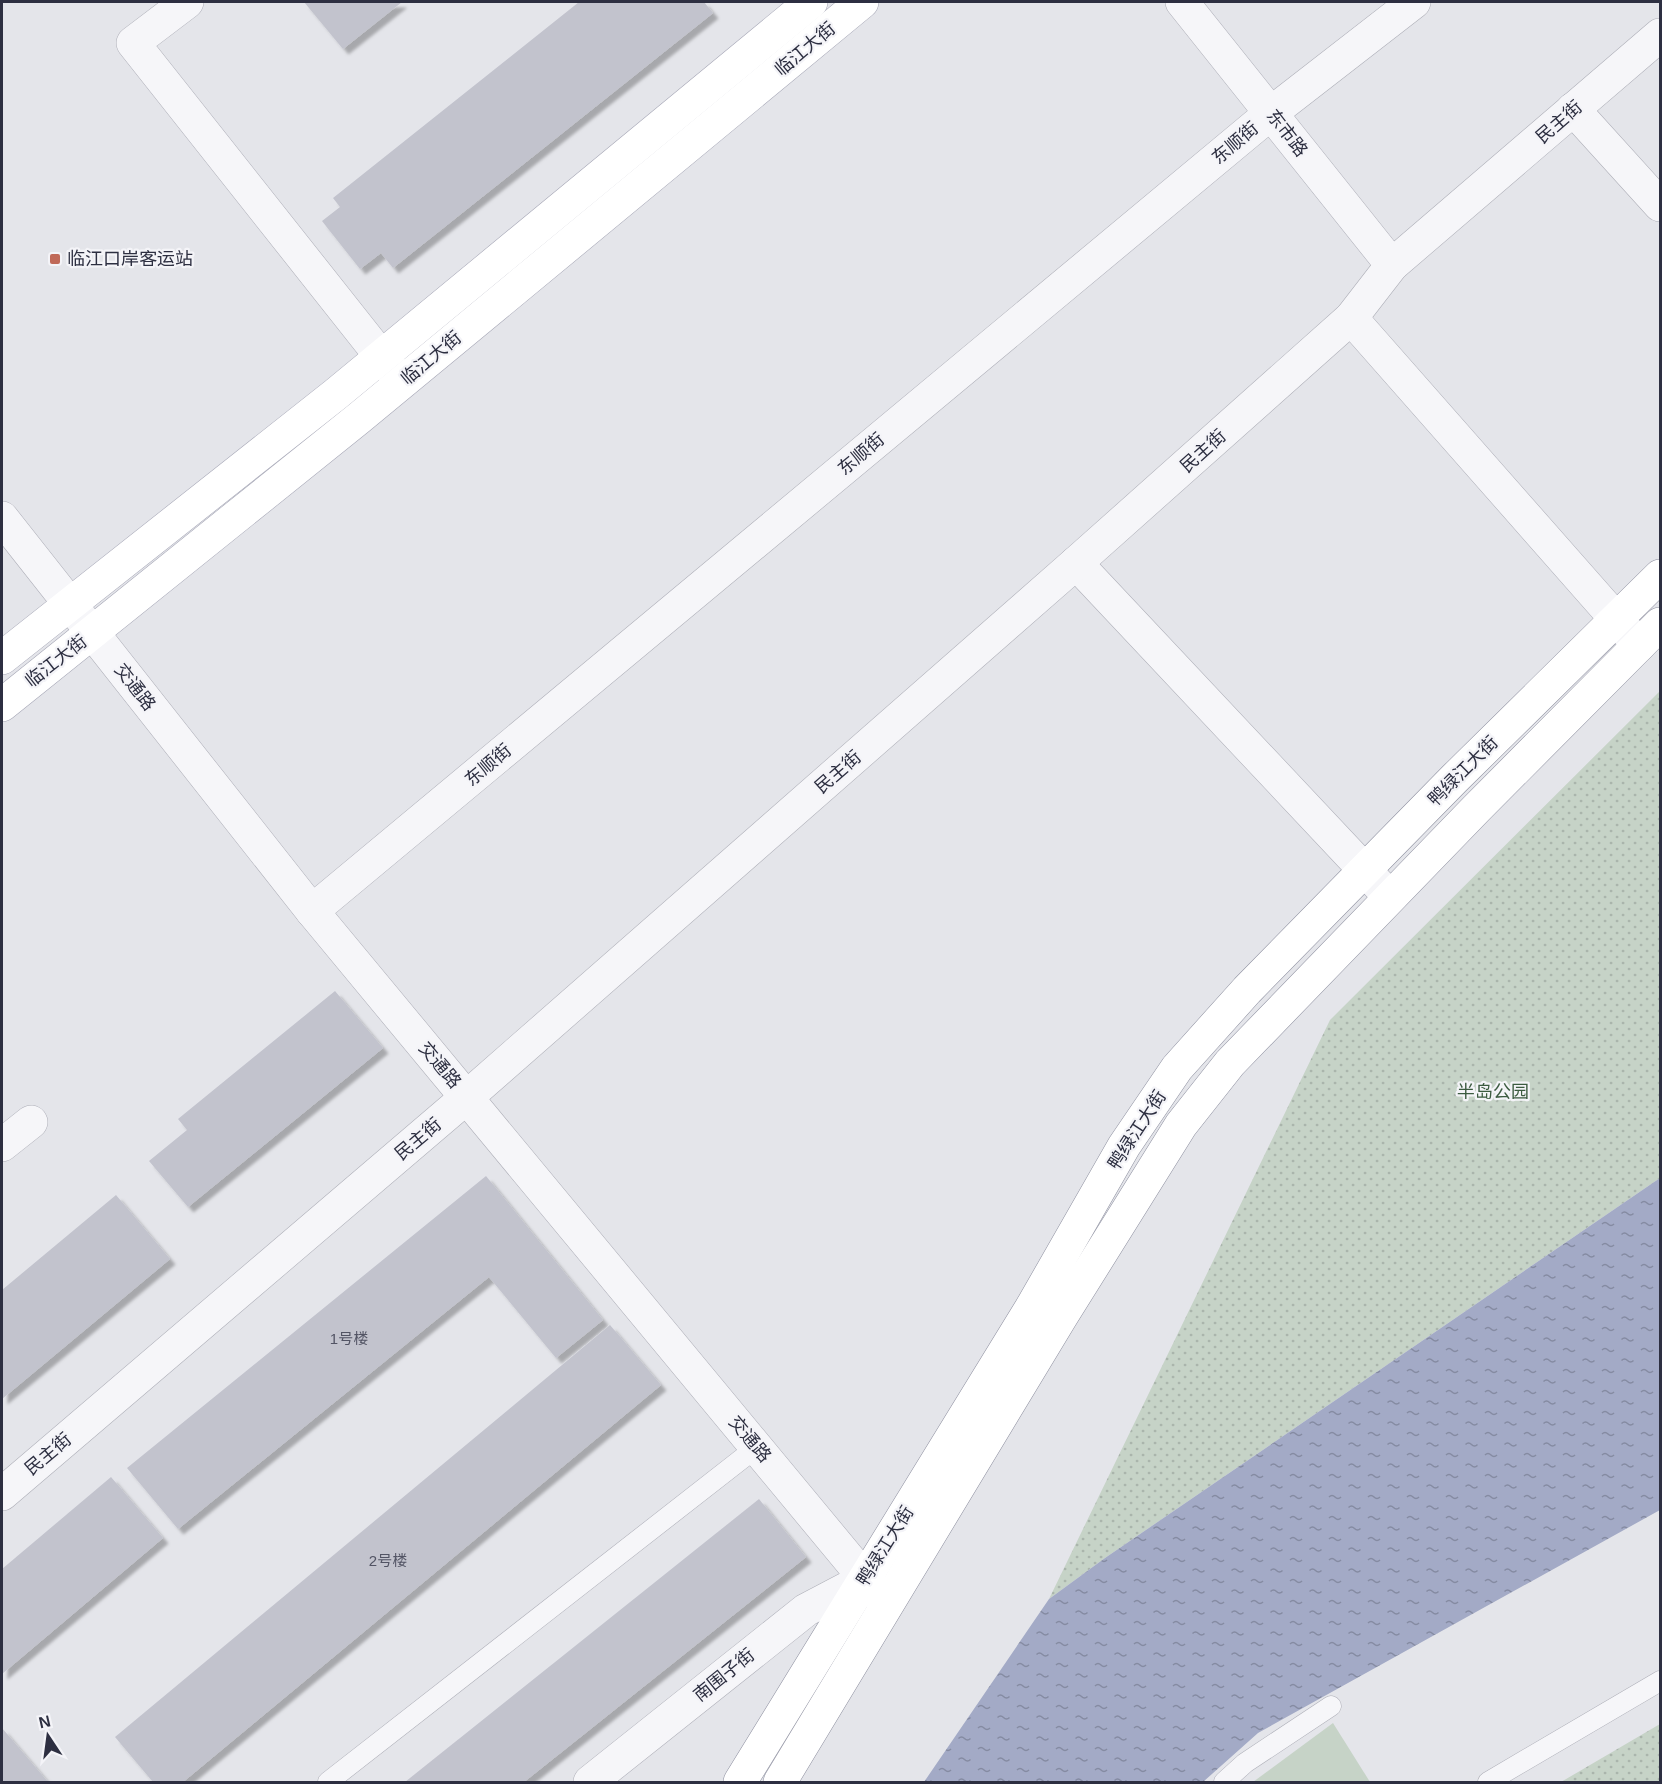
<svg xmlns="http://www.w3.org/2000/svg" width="1662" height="1784" font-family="Helvetica,'Noto Sans SC',sans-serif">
<defs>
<pattern id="park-dots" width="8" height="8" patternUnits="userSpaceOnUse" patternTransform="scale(1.5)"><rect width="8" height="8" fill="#c6d3c7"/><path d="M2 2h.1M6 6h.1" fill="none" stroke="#aab5ac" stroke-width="1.8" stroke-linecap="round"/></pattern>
<pattern id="water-ripples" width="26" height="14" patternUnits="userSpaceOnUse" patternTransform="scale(1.5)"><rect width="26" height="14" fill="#a3aac6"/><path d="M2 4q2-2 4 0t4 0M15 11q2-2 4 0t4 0" fill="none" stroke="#858ba2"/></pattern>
<filter id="shadow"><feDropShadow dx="5.5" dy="5.5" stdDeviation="1.5" flood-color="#0004"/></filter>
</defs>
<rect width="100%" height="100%" fill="#e4e5ea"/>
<path fill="#c6d3c7" d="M1333,1723L1370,1782H1253Z"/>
<g fill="url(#park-dots)">
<path d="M1660,691V1178L1105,1558L1049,1599L1330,1020Z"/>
<path d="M1660,1724V1782H1561Z"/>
</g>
<path fill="url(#water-ripples)" d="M1660,1178V1510L1258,1733L1203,1782H924L1049,1599L1105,1558Z"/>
<g fill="#c2c3cd" filter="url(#shadow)">
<path d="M304,2H402L343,49Z"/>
<path d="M579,2H704L713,13L393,268L381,253L360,269L322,221L340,207L333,198Z"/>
<path d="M335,991L383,1048L188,1207L149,1161L187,1130L178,1119Z"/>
<path d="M486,1176L603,1320L556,1358L489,1277L178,1529L127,1468Z"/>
<path d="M116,1195L170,1259L2,1399V1290Z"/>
<path d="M610,1325L661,1385L183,1782H153L115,1737Z"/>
<path d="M111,1477L163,1538L2,1674V1569Z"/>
<path d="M759,1499L806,1557L524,1782H405Z"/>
<path d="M2,1728L48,1782H2Z"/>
</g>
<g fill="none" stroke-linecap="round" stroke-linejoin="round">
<g stroke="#adaeb7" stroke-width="21">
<g id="service">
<path d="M328,1782L757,1447"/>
<path d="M1224,1782L1245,1763L1331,1706"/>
<path d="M1488,1782L1660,1681"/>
</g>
</g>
<g stroke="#adaeb7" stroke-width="34">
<g id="minor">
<path d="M187,2L133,43L399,379"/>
<path d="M1182,2L1392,265"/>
<path d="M1573,109L1660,205"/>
<path d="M1351,318L1639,645"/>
<path d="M1076,563L1390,897"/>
<path d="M312,911L1271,113L1414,2"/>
<path d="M2,1145L31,1122"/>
<path d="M2,1494L467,1097L1076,563L1351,318L1392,265L1660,35"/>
</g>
</g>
<g stroke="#adaeb7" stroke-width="34">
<g id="tertiary">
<path d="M2,518L312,911L882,1599"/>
<path d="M590,1782L806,1610L865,1579"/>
</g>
</g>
<g stroke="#a5a6b5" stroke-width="34">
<g id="primary">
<path d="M2,658L336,394L811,2"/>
<path d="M2,705L359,418L862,2"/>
</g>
</g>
<g stroke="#8d8f9f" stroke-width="34">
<g id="trunk">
<path d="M740,1782L1033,1305L1124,1146L1177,1068L1247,990L1454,779L1660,576"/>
<path d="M780,1782L1061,1317L1181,1125L1230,1063L1476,809L1660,624"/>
</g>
</g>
<use href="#service" stroke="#f6f6f9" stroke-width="20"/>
<use href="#minor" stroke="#f6f6f9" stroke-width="33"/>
<use href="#tertiary" stroke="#f6f6f9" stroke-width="33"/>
<use href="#primary" stroke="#fff" stroke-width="33"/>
<use href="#trunk" stroke="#fff" stroke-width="33"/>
</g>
<rect fill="#c06958" stroke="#f4f4f8" stroke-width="2" x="49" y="253" width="12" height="12" rx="3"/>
<g text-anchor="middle" stroke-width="4.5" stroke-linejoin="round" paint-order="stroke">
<g font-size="15" fill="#525464">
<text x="349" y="1344">1号楼</text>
<text x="388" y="1566">2号楼</text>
</g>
<g font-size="18" fill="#2d2f41" stroke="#f4f4f8">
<text transform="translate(805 49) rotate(-40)" y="6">临江大街</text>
<text transform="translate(1559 122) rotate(-41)" y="6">民主街</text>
<text transform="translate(1287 133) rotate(52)" y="6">东市路</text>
<text transform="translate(1235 143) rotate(-40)" y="6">东顺街</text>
<text transform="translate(431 358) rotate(-40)" y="6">临江大街</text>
<text transform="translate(1203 451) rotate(-42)" y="6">民主街</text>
<text transform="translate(861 454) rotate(-40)" y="6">东顺街</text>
<text transform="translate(56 661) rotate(-38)" y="6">临江大街</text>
<text transform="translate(135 687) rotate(52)" y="6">交通路</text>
<text transform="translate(488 765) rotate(-40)" y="6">东顺街</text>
<text transform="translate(1463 771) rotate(-45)" y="6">鸭绿江大街</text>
<text transform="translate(838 772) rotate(-41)" y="6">民主街</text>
<text transform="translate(440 1065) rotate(50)" y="6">交通路</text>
<text transform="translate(1137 1130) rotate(-57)" y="6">鸭绿江大街</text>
<text transform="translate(418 1139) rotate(-40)" y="6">民主街</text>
<text transform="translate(750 1439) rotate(50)" y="6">交通路</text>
<text transform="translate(48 1454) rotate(-40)" y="6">民主街</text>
<text transform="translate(885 1546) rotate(-58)" y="6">鸭绿江大街</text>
<text transform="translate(724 1675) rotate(-39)" y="6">南围子街</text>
</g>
<g font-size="18" fill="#2d2f41" stroke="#f4f4f8" text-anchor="start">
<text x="67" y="265">临江口岸客运站</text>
</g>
<g font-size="18" fill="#3c5b40" stroke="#f4f4f8">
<text x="1493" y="1098">半岛公园</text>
</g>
</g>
<rect width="1662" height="1784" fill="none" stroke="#2d2f41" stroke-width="6"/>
<g transform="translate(48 1736) rotate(347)" stroke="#f4f4f8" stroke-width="4.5" paint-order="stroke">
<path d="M0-4.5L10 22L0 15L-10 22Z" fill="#2d2f41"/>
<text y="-9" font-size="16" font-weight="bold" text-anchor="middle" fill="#2d2f41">N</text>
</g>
</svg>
